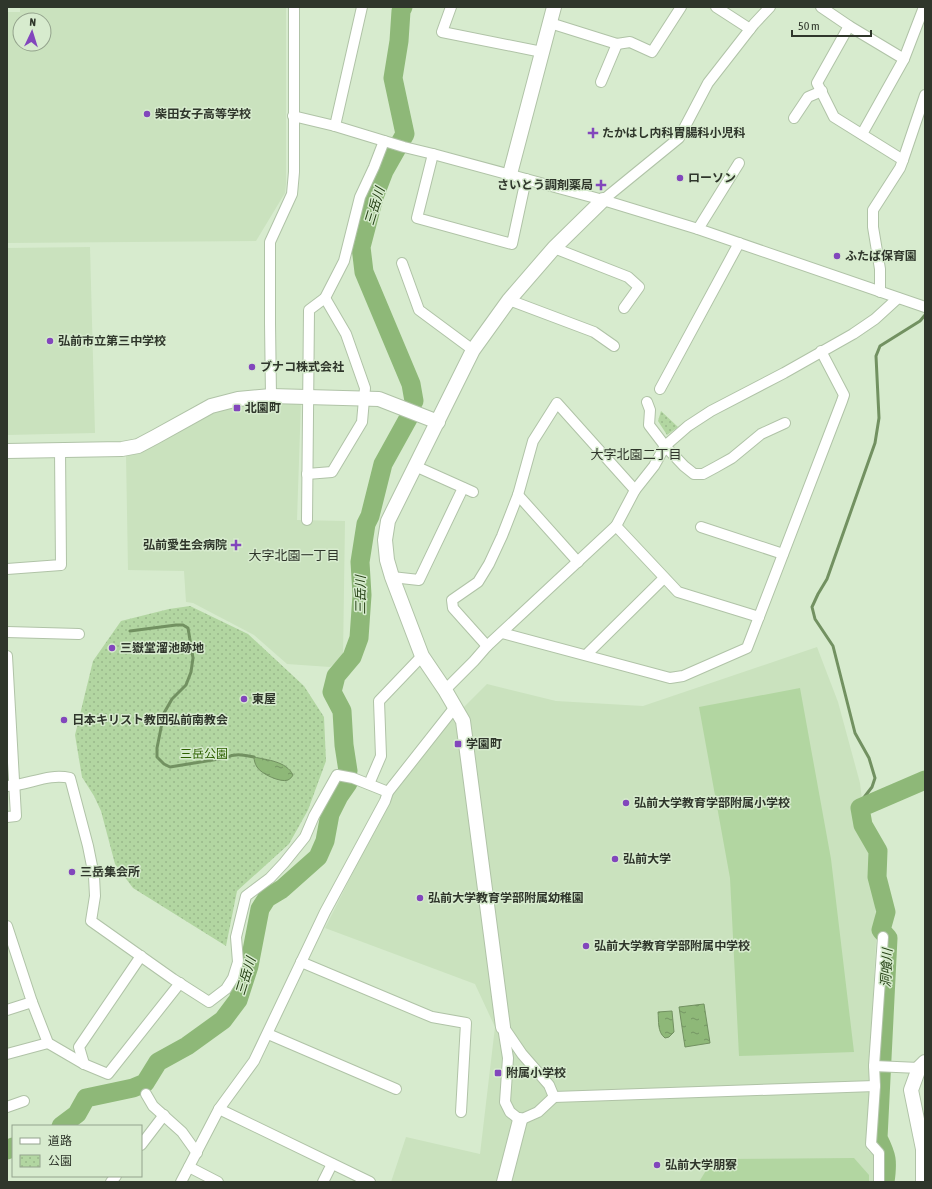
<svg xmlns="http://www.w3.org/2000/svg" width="932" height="1189" font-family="'Asap Condensed','Noto Sans JP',sans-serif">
<defs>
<pattern id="park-dots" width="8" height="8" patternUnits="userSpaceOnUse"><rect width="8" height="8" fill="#b2d6a1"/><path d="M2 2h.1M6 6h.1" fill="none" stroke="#99b88b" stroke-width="1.8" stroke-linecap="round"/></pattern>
<pattern id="water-ripples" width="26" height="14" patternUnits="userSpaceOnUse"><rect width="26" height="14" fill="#8eb878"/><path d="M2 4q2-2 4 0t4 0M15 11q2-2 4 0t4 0" fill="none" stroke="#749663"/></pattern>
</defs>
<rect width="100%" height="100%" fill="#d7ebce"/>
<g fill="#cae2be" fill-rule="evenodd">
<path d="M20,7H286V184L285,193L256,241L7,243V12H20ZM20,20H44V44H20Z"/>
<path d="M90,247L95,433L7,435V248Z"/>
<path d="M301,402L297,520L345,521L343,656L330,667L287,664L254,635L193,603L186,602L184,571L128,570L126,454L211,412L247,403Z"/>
<path d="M817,647L838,702L860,783L877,923L869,1070L870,1092L867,1150L877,1158L875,1182H391L406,1137L480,1154L495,1027L475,984L325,928L392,795L445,726L487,684L556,701L643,706Z"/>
</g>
<g fill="url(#park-dots)">
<path d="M661,411L678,427L667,435L658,421Z"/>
<path d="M190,606L248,634L304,686L324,717L326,761L308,810L289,844L237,891L226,946L133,888L115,864L101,811L94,796L82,777L75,735L93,661L121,621L169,609Z"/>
</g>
<g fill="#b2d6a1">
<path d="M800,688L831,859L854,1052L739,1056L730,878L699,707Z"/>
<path d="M854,1158L869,1175V1182H699L713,1159Z"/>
</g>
<g fill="url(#water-ripples)" stroke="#729161">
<path d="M254,757C267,760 286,761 293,775C292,777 290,779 288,780C281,783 261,774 257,767C255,764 254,760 254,757Z"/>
<path d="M704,1004L710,1043L685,1047L679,1007Z"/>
<path d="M672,1011L674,1032L669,1037L665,1038C657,1032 659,1021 658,1012Z"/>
</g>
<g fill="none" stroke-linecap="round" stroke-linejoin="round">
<g stroke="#729161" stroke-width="3">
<path d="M130,631L176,625H183L188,628L193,658L191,672L186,685L172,699L164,713L157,748V757L164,764L170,767L225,758C236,753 243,755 254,757"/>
<path d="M860,808L862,800L872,787L875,778L869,758L855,733L833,646L815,619L812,607L818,594L827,579L875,443L879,418L876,356L880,346L920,321L925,315"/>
</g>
<g stroke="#8eb878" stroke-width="19">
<path d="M403,7L401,11L399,41L393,78L405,134L384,171L374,197L361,247L364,272L411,384L414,401"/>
<path d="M348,771L344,745L342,711L332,692L336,676L352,657L359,638L362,595L360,562L366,524L370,516L383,464L409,417"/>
<path d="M61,1126L77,1114L86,1098L133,1088L145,1083L158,1062L187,1046L223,1020L238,1000L249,966L260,909L267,898L282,889L318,857L325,841L330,814L339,796L348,783"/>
<path d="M7,1150L13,1147"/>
<path d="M885,1182C888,1161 887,1156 878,1138L888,938L881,930L886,912L877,877L878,851L863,825L860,808L925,780"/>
</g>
<g stroke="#b0c3a7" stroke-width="12">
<g id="street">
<path d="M451,7L442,32L542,52"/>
<path d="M716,7L750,29"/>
<path d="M821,7L849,26L904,59"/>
<path d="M550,23L617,44L630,42L652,52L681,7"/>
<path d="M849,26L817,83L834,117L903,160L900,168L873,210V227L880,269V292"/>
<path d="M601,82L617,44"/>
<path d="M293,116L335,126L404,147L433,154L603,200L698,229L925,307"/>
<path d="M794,118L808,97L822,91"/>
<path d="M335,126L362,7"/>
<path d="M862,134L904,59L924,7"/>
<path d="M433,154L417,218L512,244L526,179"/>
<path d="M903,160L925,95"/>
<path d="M603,200L679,138L708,83L754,24L770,7"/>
<path d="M698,229L739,163"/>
<path d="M554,248L628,277L639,287L624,308"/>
<path d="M402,263L419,310L473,350"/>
<path d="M509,300L594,332L614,346"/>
<path d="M660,389L739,243"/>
<path d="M271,396L270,323V242L292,194L294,172V7"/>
<path d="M647,402L650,410L649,425L665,446L684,466L694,474H703L716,467L732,458L761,434L785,423"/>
<path d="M415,466L473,492"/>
<path d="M307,474L332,472L362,422L365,388L346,334L325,298"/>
<path d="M518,495L578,562"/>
<path d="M307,520L309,310L325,298L344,261L360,197L374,167L384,141"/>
<path d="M616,526L678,592L759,617"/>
<path d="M701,527L783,554"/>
<path d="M7,569L61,565L60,450"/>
<path d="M392,577L419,580L463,488"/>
<path d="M7,632L79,634"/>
<path d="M502,633L670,678L683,676L747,648L842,401L844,395L821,351"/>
<path d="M487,646L453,608L452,600L478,582L489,564L502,536L518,495L533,441L557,403L635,490"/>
<path d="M586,655L664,578"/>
<path d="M7,656L16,816L7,817"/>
<path d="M445,690L474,661L487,646L616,526L635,490L654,466L665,446L688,426L711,411L784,373L853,334L875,319L898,298"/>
<path d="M369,784L381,756L379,701L422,656"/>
<path d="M7,786C29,785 48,773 70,778L88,846L94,876L95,896L91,921L173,979L209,1002L226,989L233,978L238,962L236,937L246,896L270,878L284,863L305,837L314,816L337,775L353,778L388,792"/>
<path d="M7,926L32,1002L7,1010"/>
<path d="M301,962L432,1017L466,1023L461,1112"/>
<path d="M32,1002L48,1043L84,1064L108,1074L180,983"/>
<path d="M503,1027L508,1058L505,1102L510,1112L520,1120L538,1112L554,1097L875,1086"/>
<path d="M505,1029L522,1054L549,1085L554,1097"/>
<path d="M268,1034L396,1089"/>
<path d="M7,1054L48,1043"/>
<path d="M84,1064L79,1047L141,956"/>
<path d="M874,1066L883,937"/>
<path d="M146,1094L153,1106L182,1132L197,1153"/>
<path d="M7,1107L24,1101"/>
<path d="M219,1109L370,1182"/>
<path d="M141,1145L164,1115"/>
<path d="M189,1167L218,1182"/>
<path d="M111,1182L116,1176"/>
<path d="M181,1182L219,1109L254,1061L325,912L385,801L388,792L455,707"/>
<path d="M323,1182L332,1164"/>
<path d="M879,1182V1153L871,1144L875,1086L874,1066L919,1068"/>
</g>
</g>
<g stroke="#b0c3a7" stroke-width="16">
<g id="secondary">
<path d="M510,174L554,7"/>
<path d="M7,451L122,449L138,446L155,437L211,406L238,399L271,396L379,399L438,422"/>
<path d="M503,1027L463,721L445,690L422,656L392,577L387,560L385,540L388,521L473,350L509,300L554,248L603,200"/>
<path d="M504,1182L520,1120"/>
<path d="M923,1182V1149L911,1090L919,1068L925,1062"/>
</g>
</g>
<use href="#street" stroke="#fff" stroke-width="10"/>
<use href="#secondary" stroke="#fff" stroke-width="14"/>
</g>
<g fill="#8246bc" stroke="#d7ebce" stroke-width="1.5">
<circle cx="147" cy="114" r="4"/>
<path d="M591 127h4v4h4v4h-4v4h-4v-4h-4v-4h4z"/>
<circle cx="680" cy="178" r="4"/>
<path d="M599 179h4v4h4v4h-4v4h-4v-4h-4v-4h4z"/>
<circle cx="837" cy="256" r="4"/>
<circle cx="50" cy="341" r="4"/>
<circle cx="252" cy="367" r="4"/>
<rect x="233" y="404" width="8" height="8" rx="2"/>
<path d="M234 539h4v4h4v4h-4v4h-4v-4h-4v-4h4z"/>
<circle cx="112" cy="648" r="4"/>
<circle cx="244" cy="699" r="4"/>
<circle cx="64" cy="720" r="4"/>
<rect x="454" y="740" width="8" height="8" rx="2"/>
<circle cx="626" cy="803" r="4"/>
<circle cx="615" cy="859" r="4"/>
<circle cx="72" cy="872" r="4"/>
<circle cx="420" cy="898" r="4"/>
<circle cx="586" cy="946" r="4"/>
<rect x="494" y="1069" width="8" height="8" rx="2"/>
<circle cx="657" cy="1165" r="4"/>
</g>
<g text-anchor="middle" stroke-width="3" stroke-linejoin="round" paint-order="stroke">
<g font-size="12" font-weight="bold" fill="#2f362b" stroke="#d7ebce" text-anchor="start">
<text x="155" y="118">柴田女子高等学校</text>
<text x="602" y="137">たかはし内科胃腸科小児科</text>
<text x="688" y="182">ローソン</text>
<text x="593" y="189" text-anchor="end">さいとう調剤薬局</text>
<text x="845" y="260">ふたば保育園</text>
<text x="58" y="345">弘前市立第三中学校</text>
<text x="260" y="371">ブナコ株式会社</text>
<text x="245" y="412">北園町</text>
<text x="227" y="549" text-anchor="end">弘前愛生会病院</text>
<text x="120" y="652">三嶽堂溜池跡地</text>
<text x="252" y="703">東屋</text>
<text x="72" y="724">日本キリスト教団弘前南教会</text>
<text x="466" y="748">学園町</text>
<text x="634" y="807">弘前大学教育学部附属小学校</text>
<text x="623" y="863">弘前大学</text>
<text x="80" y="876">三岳集会所</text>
<text x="428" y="902">弘前大学教育学部附属幼稚園</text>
<text x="594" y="950">弘前大学教育学部附属中学校</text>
<text x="506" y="1077">附属小学校</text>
<text x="665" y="1169">弘前大学朋寮</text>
</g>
<g font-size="12" fill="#2e6101" stroke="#d7ebce">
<text x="204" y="758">三岳公園</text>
</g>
<g font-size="13" font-style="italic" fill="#233f13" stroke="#d7ebce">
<text transform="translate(374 206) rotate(-73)" y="5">三岳川</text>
<text transform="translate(360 595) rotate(-90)" y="5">三岳川</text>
<text transform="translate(886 968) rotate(-87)" y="5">洞喰川</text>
<text transform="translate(245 976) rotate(-73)" y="5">三岳川</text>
</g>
<g font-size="13" fill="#2f362b" stroke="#d7ebce">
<text x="636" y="459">大字北園二丁目</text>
<text x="294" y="560">大字北園一丁目</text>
</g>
</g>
<rect width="932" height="1189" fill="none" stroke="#2f362b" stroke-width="16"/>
<rect x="12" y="1125" width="130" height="52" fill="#d7ebce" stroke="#94a38d"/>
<rect x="20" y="1138" width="20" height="6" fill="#ffffff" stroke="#94a38d"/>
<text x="48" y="1145" font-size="12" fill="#2f362b">道路</text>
<rect x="20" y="1155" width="20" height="12" fill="url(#park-dots)" stroke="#94a38d"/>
<text x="48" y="1165" font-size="12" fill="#2f362b">公園</text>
<g transform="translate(32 32) rotate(4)"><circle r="19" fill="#d7ebce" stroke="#94a38d"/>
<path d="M0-3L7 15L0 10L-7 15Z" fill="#8246bc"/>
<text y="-6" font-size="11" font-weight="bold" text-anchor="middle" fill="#2f362b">N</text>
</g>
<path d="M792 30v6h79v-6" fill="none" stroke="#2f362b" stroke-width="2"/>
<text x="798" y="30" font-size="12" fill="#2f362b" stroke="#d7ebce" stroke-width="3" paint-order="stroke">50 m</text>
</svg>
